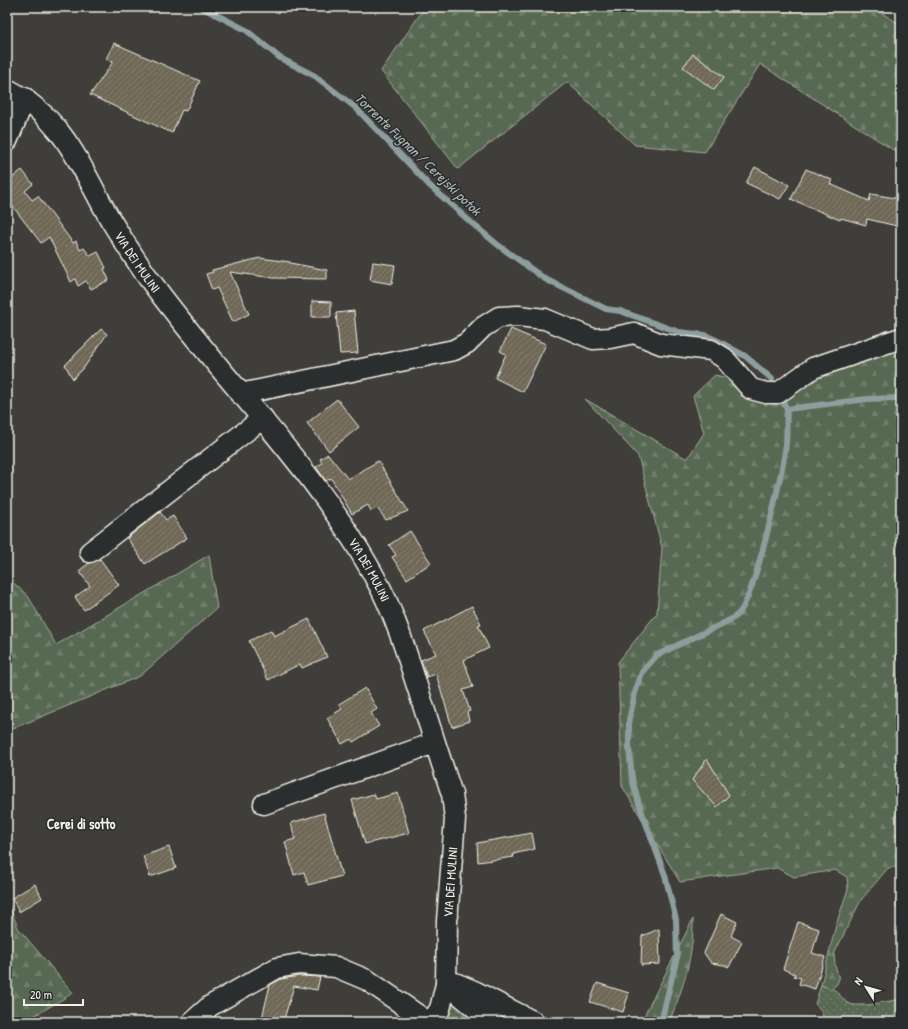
<svg xmlns="http://www.w3.org/2000/svg" width="908" height="1029" font-family="'Patrick Hand',sans-serif">
<defs>
<pattern id="grass-dots" width="8" height="8" patternUnits="userSpaceOnUse"><rect width="8" height="8" fill="#586952"/><path d="M2 2h.1M6 6h.1" fill="none" stroke="#717f6b" stroke-width="1.8" stroke-linecap="round"/></pattern>
<pattern id="forest-firs" width="22" height="20" patternUnits="userSpaceOnUse"><rect width="22" height="20" fill="#586952"/><path d="M5 1l3.5 6h-7zM16 11l3.5 6h-7z" fill="#717f6b"/></pattern>
<pattern id="building-hatch" width="6" height="6" patternUnits="userSpaceOnUse"><rect width="6" height="6" fill="#706757"/><path d="M-1 1l2-2M0 6l6-6M5 7l2-2" fill="none" stroke="#857d6f"/></pattern>
</defs>
<rect width="100%" height="100%" fill="#3f3e3a"/>
<filter id="ink" filterUnits="userSpaceOnUse"><feTurbulence type="fractalNoise" baseFrequency=".025" numOctaves="2"/><feDisplacementMap in="SourceGraphic" scale="8" xChannelSelector="R" yChannelSelector="G"/><feConvolveMatrix kernelMatrix="1 2 1 2 8 2 1 2 1" color-interpolation-filters="sRGB"/></filter>
<g filter="url(#ink)">
<g fill="url(#grass-dots)" stroke="#a6ad9d">
<path d="M901,885V911L896,908V900Z"/>
<path d="M821,985L835,990L847,1003L854,1005H867L896,1000L901,1002V1022H825L821,1010L815,1004Z"/>
<path d="M457,1002L483,1022H431L443,1010Z"/>
</g>
<g fill="url(#forest-firs)" stroke="#a6ad9d">
<path d="M425,7H872L901,25V155L760,64L705,152L635,145L567,82L458,169L381,71Z"/>
<path d="M888,330L901,331V866L888,868L861,900L834,954L835,965L839,979L837,984L831,989L821,985L836,925L848,889L847,877L835,870L794,877L777,868L680,882L622,786L618,662L657,613L662,548L638,456L585,399L687,459L704,433L693,396L715,375L767,387Z"/>
<path d="M209,555L217,608L140,676L7,731V577L28,596L56,645Z"/>
<path d="M7,900L18,928L73,993L24,1022H7Z"/>
<path d="M693,919C694,955 683,989 669,1022H641Z"/>
</g>
<g fill="none" stroke-linecap="round" stroke-linejoin="round">
<g stroke="#8e9e9e" stroke-width="6">
<path d="M201,7L246,30L280,58L315,76L356,108L429,185L474,225L498,245L545,279L606,309L620,311L679,332L705,335L716,340L745,356L772,379"/>
<path d="M780,397L787,409L867,399L901,398"/>
<path d="M661,1022L677,957L676,920L665,875L640,807L632,779L629,748V720L635,693L642,672L657,655L728,621C731,619 736,617 738,614C754,600 784,468 786,443C787,432 786,421 787,409"/>
</g>
</g>
<g fill="url(#building-hatch)" stroke="#f4f1e8">
<path d="M114,43L200,81L186,111L182,110L172,133L90,95L113,62L106,59Z"/>
<path d="M693,54L724,77L714,90L683,67Z"/>
<path d="M755,167L789,185L780,199L746,183Z"/>
<path d="M806,169L832,180L830,184L869,201L871,194L901,199V227L867,219L866,225L841,218L840,220L791,199Z"/>
<path d="M22,170L33,184L25,191L32,200L38,196L73,243L76,241L80,250L84,248L90,256L98,252L106,268L104,269L109,280L91,289L86,281L78,286L75,279L71,282L49,237L41,243L7,199V182Z"/>
<path d="M260,258L290,262V263L327,270V279L274,278L230,272L249,314L233,322L217,288L212,290L206,274L213,272L212,270Z"/>
<path d="M373,262L395,265L392,284L370,280Z"/>
<path d="M312,301L331,302V317H312Z"/>
<path d="M354,311L358,353L340,354L336,313Z"/>
<path d="M101,329L107,334L83,369L73,379L65,365Z"/>
<path d="M511,329L546,344L523,392L495,378L506,354L500,351Z"/>
<path d="M337,399L359,427L329,451L307,423Z"/>
<path d="M328,454L348,479L378,461L408,511L386,520L377,508L371,511L368,505L352,514L331,478L326,481L316,467L322,463L320,459Z"/>
<path d="M160,512L166,520L173,516L187,538L145,564L127,538Z"/>
<path d="M410,531L431,563L407,579L392,557L396,555L389,545Z"/>
<path d="M100,559L119,585L84,610L75,597L90,586L79,571L89,563Z"/>
<path d="M472,606L481,624L478,625L489,648L464,660L473,687L463,690L470,711L467,712L469,721L452,727L436,674L427,677L421,660L436,654L424,631Z"/>
<path d="M309,619L327,657L302,668L300,664L268,680L249,641L271,630L274,636Z"/>
<path d="M365,688L377,709L371,713L379,726L353,742L351,739L342,744L327,718L342,709L339,704Z"/>
<path d="M707,759L729,795L717,807L692,780Z"/>
<path d="M398,793L409,833L365,844L352,800L374,794L376,799Z"/>
<path d="M324,813L342,876L308,885L304,872L294,875L285,842L295,839L291,823Z"/>
<path d="M532,833L535,849L513,854L514,857L478,862L477,843Z"/>
<path d="M169,847L176,868L150,877L143,856Z"/>
<path d="M35,884L42,898L19,912L12,898Z"/>
<path d="M721,914L737,922L731,936L742,942L729,967L724,965L711,963L704,953Z"/>
<path d="M798,922L819,929L812,953L825,957L815,989L799,984L801,978L794,976L795,974L783,969Z"/>
<path d="M659,929L660,964L641,965L642,936Z"/>
<path d="M300,976L320,977L317,990L294,986L283,1022H261L270,985L281,979Z"/>
<path d="M597,983L629,993L623,1012L590,1002Z"/>
</g>
<g fill="none" stroke-linecap="round" stroke-linejoin="round">
<g stroke="#f4f1e8" stroke-width="23">
<g id="minor">
<path id="s1" d="M7,89C65,119 80,166 110,219C124,242 139,266 155,287C230,388 323,476 381,589C397,621 407,655 418,689C429,724 440,759 452,794L455,819L447,921L446,984L440,1009L431,1022"/>
<path d="M7,141L25,98"/>
<path d="M240,394L454,350L467,343L483,327L499,317L518,316L545,319L593,339L610,338L634,333L661,344L711,350L724,358L751,389L766,393H778L813,368L901,338"/>
<path d="M90,552L263,418"/>
<path d="M264,804L434,743"/>
<path d="M446,984L455,983L474,991L534,1022"/>
<path d="M453,989L492,1022"/>
<path d="M192,1022L210,1006L277,968L299,964L336,967L367,980L428,1022"/>
</g>
</g>
<use href="#minor" stroke="#2a2d2e" stroke-width="20"/>
</g>
</g>
<g text-anchor="middle" stroke-width="3" stroke-linejoin="round" paint-order="stroke">
<g font-size="13" fill="#f4f1e8" stroke="#2a2d2e">
<text dy="5" stroke="none"><textPath href="#s1" startOffset="220">VIA DEI MULINI</textPath></text>
<text dy="5" stroke="none"><textPath href="#s1" startOffset="606">VIA DEI MULINI</textPath></text>
<text transform="translate(450 882) rotate(-86)" y="5">VIA DEI MULINI</text>
</g>
<g font-size="14" font-style="italic" fill="#b0b9b7" stroke="#2a2d2e">
<text transform="translate(418 154) rotate(44)" y="5">Torrente Fugnan / Cerejski potok</text>
</g>
<g font-size="14" font-weight="bold" fill="#f4f1e8" stroke="#2a2d2e">
<text x="81" y="829">Cerei di sotto</text>
</g>
</g>
<rect width="908" height="1029" fill="none" stroke="#2a2d2e" stroke-width="24"/>
<rect x="12" y="12" width="884" height="1005" fill="none" stroke="#f4f1e8" stroke-width="1.5" filter="url(#ink)"/>
<g transform="translate(866 987) rotate(307)" stroke="#2a2d2e" stroke-width="3" paint-order="stroke">
<path d="M0-3L7 15L0 10L-7 15Z" fill="#f4f1e8"/>
<text y="-6" font-size="11" font-weight="bold" text-anchor="middle" fill="#f4f1e8">N</text>
</g>
<path d="M24 999v6h59v-6" fill="none" stroke="#f4f1e8" stroke-width="2"/>
<text x="30" y="999" font-size="12" fill="#f4f1e8" stroke="#2a2d2e" stroke-width="3" paint-order="stroke">20 m</text>
</svg>
